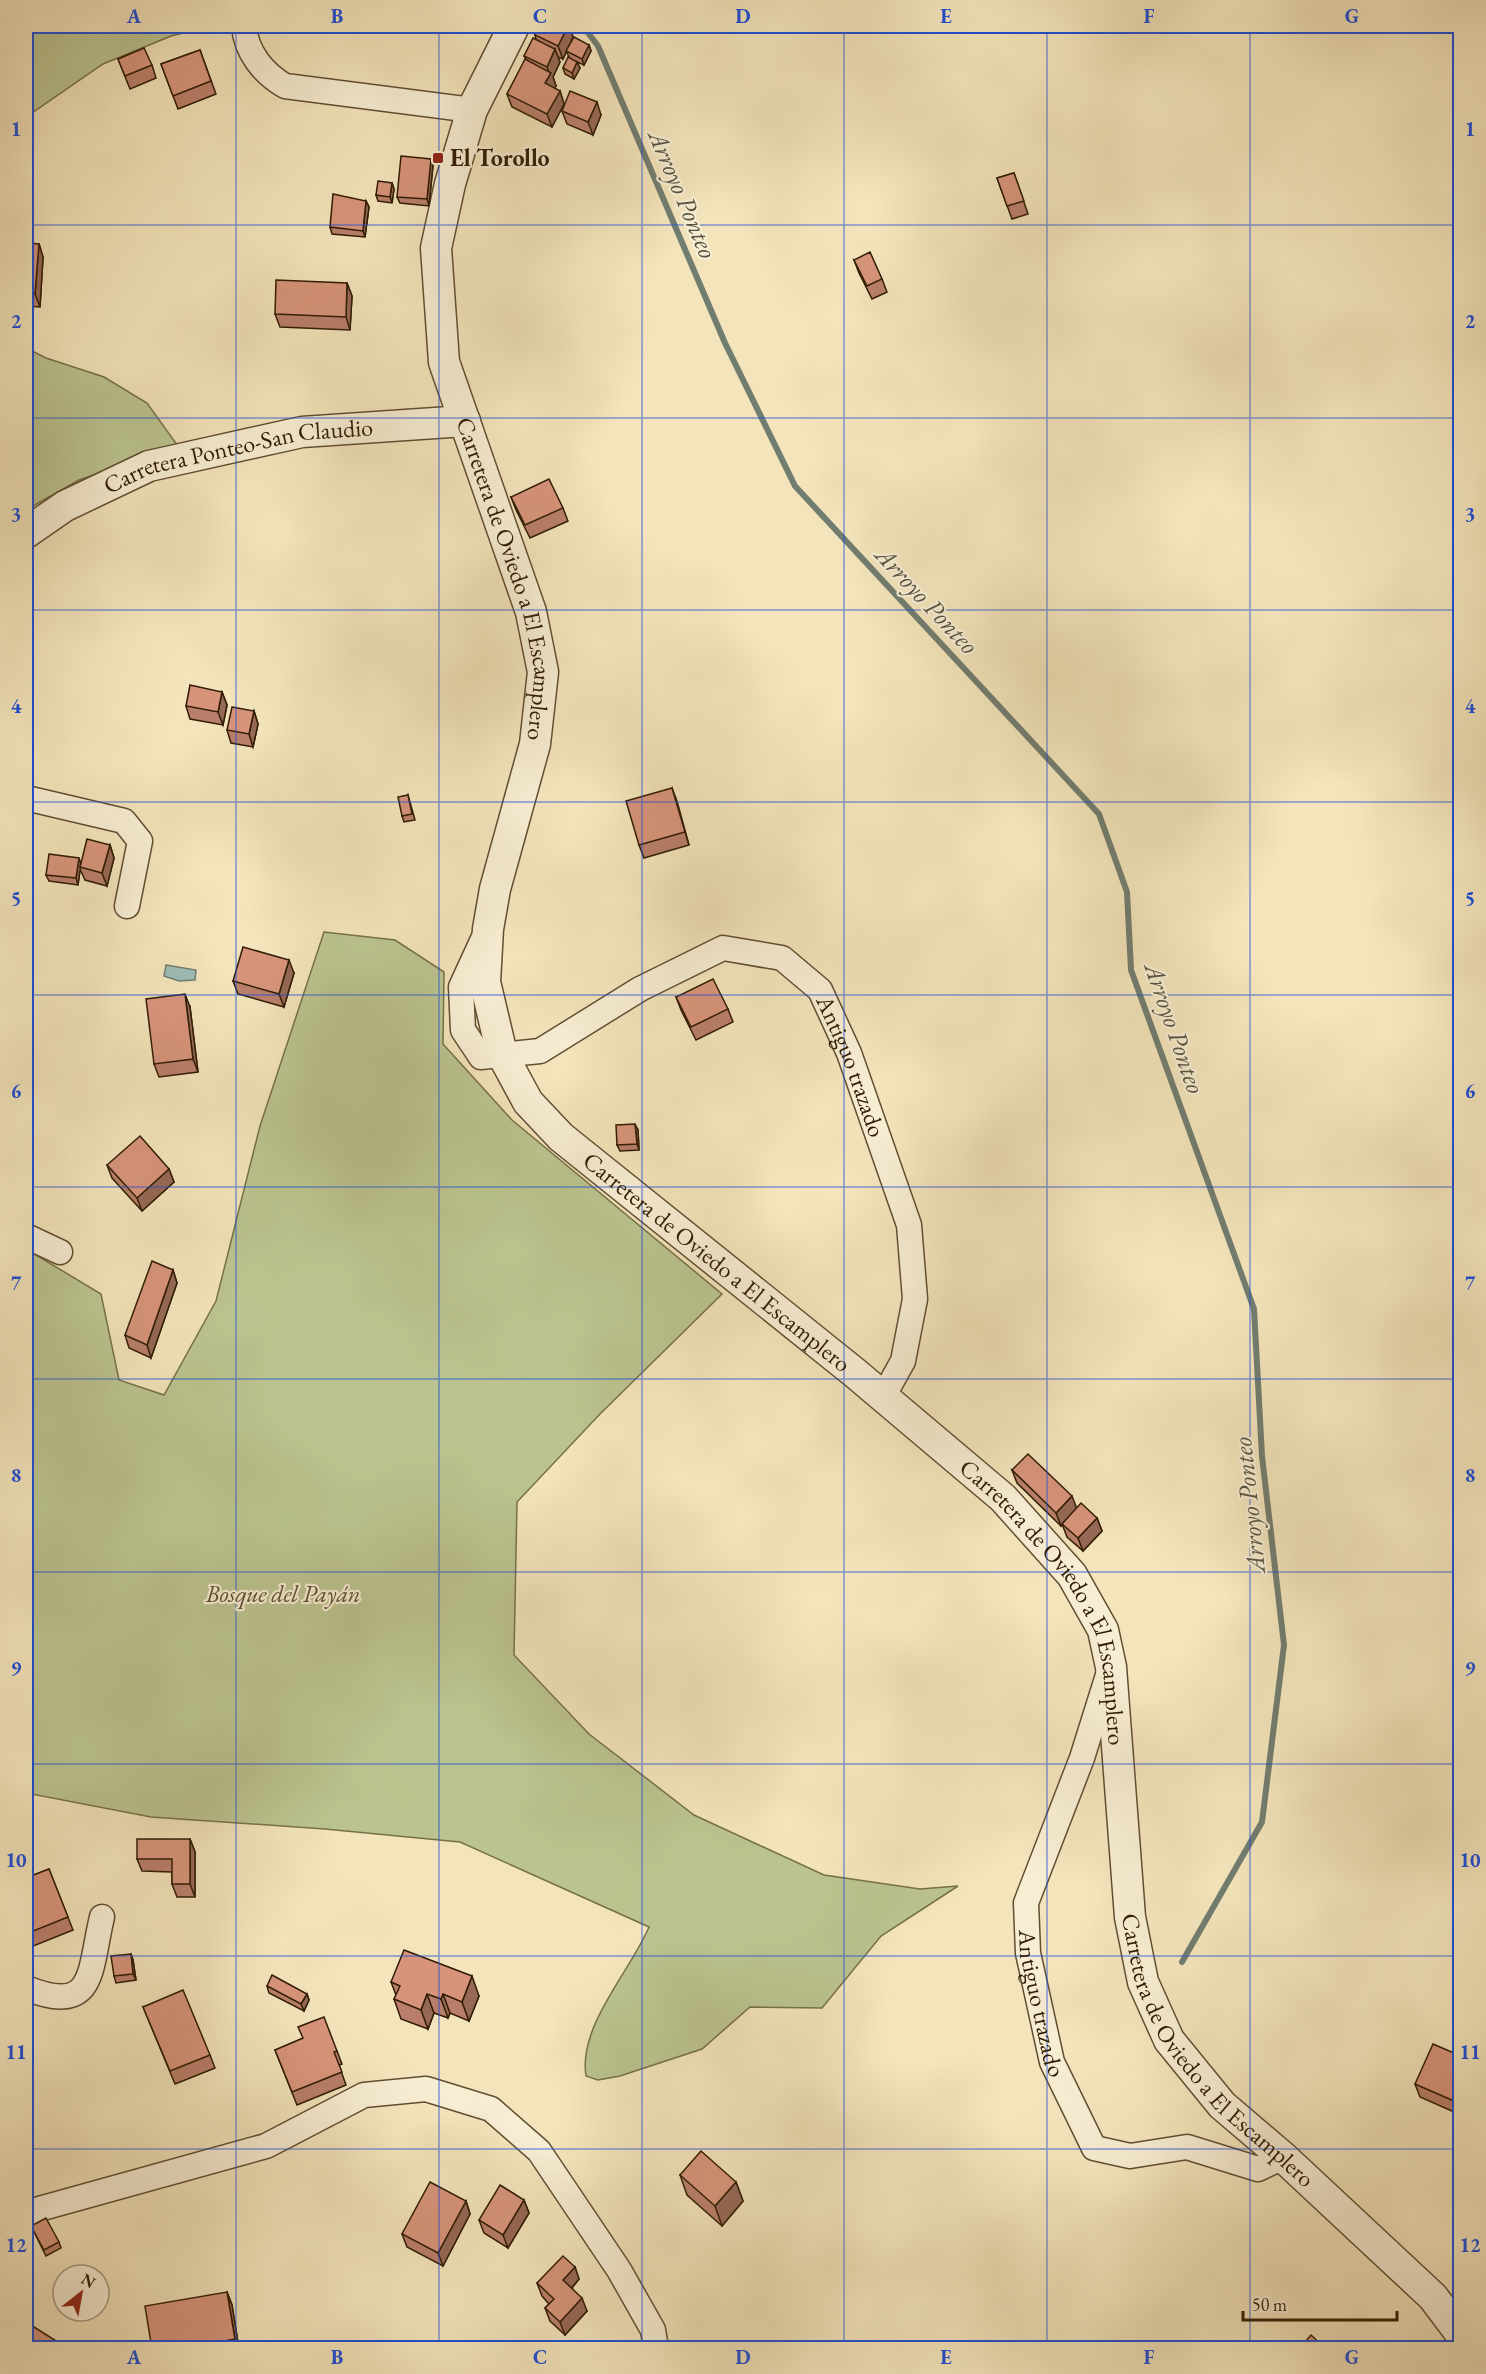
<svg xmlns="http://www.w3.org/2000/svg" width="1486" height="2374" font-family="'EB Garamond',serif">
<rect width="100%" height="100%" fill="#f3e4bb"/>
<filter id="stains"><feTurbulence type="fractalNoise" baseFrequency=".00333" numOctaves="4"/><feColorMatrix values="0 0 0 0 .2 0 0 0 0 .09 0 0 0 0 .02 0 0 0 .5 -.17"/></filter>
<radialGradient id="worn" r=".72"><stop offset=".6" stop-color="#630" stop-opacity="0"/><stop offset="1" stop-color="#630" stop-opacity=".3"/></radialGradient>
<g fill="#bbc490" stroke="#76704a" stroke-width="1.5">
<path d="M26,26H212L171,36L103,64L26,117Z"/>
<path d="M26,348L46,358L104,377L147,403L178,446L79,480L26,510Z"/>
<path d="M324,932L395,940L444,972L443,1044L512,1120L722,1294L600,1414L517,1502L514,1655L589,1734L694,1815L824,1875L920,1889L958,1886L881,1936L822,2008L750,2007L702,2049L620,2076L598,2080L586,2076C578,2026 630,1972 649,1927L460,1842L325,1829L151,1817L26,1793V1249L101,1294L119,1380L164,1395L216,1301L260,1126Z"/>
</g>
<path fill="#9dbdb7" stroke="#717d6f" stroke-width="1.5" d="M166,965L196,970L195,980L179,981L164,976Z"/>
<g fill="none" stroke-linecap="round" stroke-linejoin="round">
<path stroke="#717d6f" stroke-width="6" d="M583,26L598,46L725,343L795,486L1099,814L1127,892L1131,970L1254,1309L1262,1456L1284,1645L1262,1822L1182,1962"/>
<g stroke="#614e32" stroke-width="27">
<g id="minor">
<path d="M244,26C246,52 263,73 285,86L472,110"/>
<path d="M26,798L124,821L140,841L127,906"/>
<path id="s1" d="M484,937L461,987L463,1030L481,1057L540,1051L640,989L723,948L782,958L820,990L849,1053L909,1225L915,1299L903,1361L883,1397"/>
<path d="M26,1236L60,1252"/>
<path id="s2" d="M1108,1675L1082,1758L1026,1903L1028,1953L1052,2062L1094,2148L1130,2156L1187,2147L1258,2169L1283,2157"/>
<path d="M26,1988C96,2016 89,1971 102,1917"/>
<path d="M26,2215L39,2209L266,2146L364,2095L426,2089L491,2109L539,2151L619,2270L653,2330L656,2348"/>
</g>
</g>
<g stroke="#614e32" stroke-width="33">
<g id="tertiary">
<path id="s3" d="M514,26L472,110L450,184L436,248L444,362L531,612L543,672L535,744L495,889L488,929L485,982L502,1054L528,1102L561,1137L855,1373L1003,1498L1072,1575L1103,1630L1111,1667L1130,1917L1143,1982L1169,2040L1222,2105L1283,2157L1433,2297L1460,2333"/>
<path id="s4" d="M26,533L65,506L149,466L302,432L465,421"/>
</g>
</g>
<use href="#minor" stroke="#f7edd3" stroke-width="24"/>
<use href="#tertiary" stroke="#f7edd3" stroke-width="30"/>
</g>
<g fill="#b97f6a" stroke="#301c04" stroke-width="1.5">
<path d="M539,26H569L573,37L563,59L558,57L560,62L553,77L556,86L554,88L560,91L564,104L552,127L512,107L507,94L526,59L524,56L536,40L535,35Z"/>
<path d="M589,45L591,51L584,65L577,62L580,68L574,79L565,74L563,68L569,57L566,51Z"/>
<path d="M200,50L216,94L178,109L161,64Z"/>
<path d="M118,59L152,65L156,78L130,89Z"/>
<path d="M562,111L601,115L593,135L567,124Z"/>
<path d="M431,159L433,165L429,206L400,203L397,197Z"/>
<path d="M1014,173L1028,214L1012,219L997,178Z"/>
<path d="M392,183L394,189L392,203L378,201L376,195Z"/>
<path d="M366,201L369,207L365,237L332,234L330,227Z"/>
<path d="M26,243L39,244L43,257L40,307L26,306Z"/>
<path d="M854,260L882,279L887,292L872,299L859,273Z"/>
<path d="M347,283L352,296L350,330L280,327L275,314Z"/>
<path d="M511,497L563,508L568,521L530,538L516,510Z"/>
<path d="M222,692L227,705L223,725L190,719L186,706Z"/>
<path d="M254,711L258,724L253,747L231,743L227,730Z"/>
<path d="M672,788L689,845L644,858L639,845Z"/>
<path d="M408,795L415,820L404,822L402,816Z"/>
<path d="M110,845L114,858L107,886L85,880L80,869L78,885L49,881L46,875L81,864Z"/>
<path d="M294,973L284,1007L238,994L233,981Z"/>
<path d="M676,997L728,1009L733,1022L696,1040L681,1010Z"/>
<path d="M190,1007L198,1072L159,1077L154,1064Z"/>
<path d="M638,1130L639,1150L620,1151L617,1145Z"/>
<path d="M107,1165L169,1169L174,1182L142,1211L112,1178Z"/>
<path d="M173,1270L177,1283L151,1358L129,1348L125,1335Z"/>
<path d="M1012,1470L1077,1508L1097,1518L1102,1531L1083,1551L1067,1537L1062,1524L1061,1526L1017,1483Z"/>
<path d="M190,1839L195,1852V1897H177L172,1884V1872L142,1871L137,1859Z"/>
<path d="M49,1869L73,1930L26,1949V1878Z"/>
<path d="M131,1954L133,1960L136,1980L116,1983L114,1976Z"/>
<path d="M391,1982L479,1996L469,2021L450,2013L448,2018L434,2013L428,2029L401,2019L394,1999L396,1995Z"/>
<path d="M267,1986L307,1994L309,2000L304,2011L269,1993Z"/>
<path d="M143,2007L210,2055L215,2068L175,2084Z"/>
<path d="M275,2050L337,2051L342,2064L339,2065L346,2085L297,2105Z"/>
<path d="M1461,2056V2115L1420,2097L1415,2084Z"/>
<path d="M680,2175L736,2182L743,2201L722,2226L687,2195Z"/>
<path d="M524,2200L529,2213L508,2248L484,2233L479,2220Z"/>
<path d="M466,2201L470,2214L443,2266L407,2247L402,2234Z"/>
<path d="M31,2226L59,2242L61,2248L46,2256Z"/>
<path d="M575,2267L579,2279L572,2288L587,2311L565,2335L550,2321L545,2308L549,2304L542,2296L537,2283Z"/>
<path d="M227,2292L232,2305L239,2349H152Z"/>
</g>
<g fill="#966856" stroke="#301c04" stroke-width="1.5">
<path d="M568,26H569L573,37L563,59L558,46Z"/>
<path d="M589,45L591,51L584,65L582,59Z"/>
<path d="M555,49L560,62L553,77L556,86L550,96L545,83L550,75L547,67Z"/>
<path d="M577,62L580,68L574,79L572,73Z"/>
<path d="M560,91L564,104L552,127L547,114Z"/>
<path d="M597,102L601,115L593,135L588,122Z"/>
<path d="M431,159L433,165L429,206L427,199Z"/>
<path d="M392,183L394,189L392,203L390,197Z"/>
<path d="M366,201L369,207L365,237L363,231Z"/>
<path d="M39,244L43,257L40,307L35,294Z"/>
<path d="M347,283L352,296L350,330L346,317Z"/>
<path d="M222,692L227,705L223,725L218,712Z"/>
<path d="M254,711L258,724L253,747L249,734Z"/>
<path d="M672,788L677,801L689,845L685,832Z"/>
<path d="M110,845L114,858L107,886L102,873Z"/>
<path d="M79,858L81,864L78,885L76,878Z"/>
<path d="M289,960L294,973L284,1007L279,994Z"/>
<path d="M185,994L190,1007L198,1072L193,1059Z"/>
<path d="M635,1124L638,1130L639,1150L637,1144Z"/>
<path d="M169,1169L174,1182L142,1211L137,1198Z"/>
<path d="M173,1270L177,1283L151,1358L147,1345Z"/>
<path d="M1072,1496L1077,1509L1061,1526L1056,1513Z"/>
<path d="M1097,1518L1102,1531L1083,1551L1078,1538Z"/>
<path d="M190,1839L195,1852V1897L190,1884Z"/>
<path d="M131,1954L133,1960L136,1980L133,1974Z"/>
<path d="M472,1976L479,1996L469,2021L462,2002Z"/>
<path d="M307,1994L309,2000L304,2011L301,2004Z"/>
<path d="M427,1994L434,2013L428,2029L421,2010Z"/>
<path d="M443,1994L450,2013L448,2018L441,1999Z"/>
<path d="M736,2182L743,2201L722,2226L715,2206Z"/>
<path d="M524,2200L529,2213L508,2248L503,2235Z"/>
<path d="M466,2201L470,2214L443,2266L438,2253Z"/>
<path d="M575,2267L579,2279L567,2293L563,2280Z"/>
<path d="M227,2292L232,2305L239,2349L235,2339Z"/>
<path d="M582,2298L587,2311L565,2335L560,2322Z"/>
</g>
<g fill="#d7947b" stroke="#301c04" stroke-width="1.5">
<path d="M539,26H568L558,46L535,35Z"/>
<path d="M574,37L589,45L582,59L566,51Z"/>
<path d="M533,38L555,49L547,67L524,56Z"/>
<path d="M144,48L152,65L125,76L118,59Z"/>
<path d="M200,50L211,81L173,96L161,64Z"/>
<path d="M568,57L577,62L572,73L563,68Z"/>
<path d="M525,59L551,73L545,83L560,91L547,114L507,94Z"/>
<path d="M570,91L597,102L588,122L562,111Z"/>
<path d="M401,156L431,159L427,199L397,197Z"/>
<path d="M1014,173L1024,201L1007,206L997,178Z"/>
<path d="M378,181L392,183L390,197L376,195Z"/>
<path d="M333,194L366,201L363,231L330,227Z"/>
<path d="M26,243L39,244L35,294H26Z"/>
<path d="M870,252L882,279L867,286L854,260Z"/>
<path d="M276,280L347,283L346,317L275,314Z"/>
<path d="M549,479L563,508L525,525L511,497Z"/>
<path d="M190,685L222,692L218,712L186,706Z"/>
<path d="M232,707L254,711L249,734L227,730Z"/>
<path d="M672,788L685,832L639,845L626,801Z"/>
<path d="M408,795L412,814L402,816L398,797Z"/>
<path d="M87,839L110,845L102,873L80,867Z"/>
<path d="M49,854L79,858L76,878L46,875Z"/>
<path d="M243,947L289,960L279,994L233,981Z"/>
<path d="M713,979L728,1009L691,1027L676,997Z"/>
<path d="M185,994L193,1059L154,1064L146,999Z"/>
<path d="M635,1124L637,1144L617,1145L616,1125Z"/>
<path d="M140,1136L169,1169L137,1198L107,1165Z"/>
<path d="M152,1261L173,1270L147,1345L125,1335Z"/>
<path d="M1028,1454L1072,1496L1056,1513L1012,1470Z"/>
<path d="M1081,1503L1097,1518L1078,1538L1062,1524Z"/>
<path d="M137,1839H190V1884H172V1859H137Z"/>
<path d="M49,1869L68,1917L26,1934V1878Z"/>
<path d="M404,1950L472,1976L462,2002L443,1994L441,1999L427,1994L421,2010L394,1999L400,1986L391,1982Z"/>
<path d="M131,1954L133,1974L114,1976L111,1956Z"/>
<path d="M272,1975L307,1994L301,2004L267,1986Z"/>
<path d="M183,1990L210,2055L170,2071L143,2007Z"/>
<path d="M324,2017L337,2051L334,2052L342,2072L292,2092L275,2050L303,2038L298,2027Z"/>
<path d="M1433,2044L1461,2056V2104L1415,2084Z"/>
<path d="M701,2151L736,2182L715,2206L680,2175Z"/>
<path d="M430,2182L466,2201L438,2253L402,2234Z"/>
<path d="M500,2185L524,2200L503,2235L479,2220Z"/>
<path d="M46,2218L59,2242L44,2250L31,2226Z"/>
<path d="M563,2256L575,2267L563,2280L582,2298L560,2322L545,2308L554,2299L537,2283Z"/>
<path d="M227,2292L235,2339L181,2349H152L145,2306Z"/>
<path d="M26,2322L69,2349H26Z"/>
<path d="M1311,2335L1326,2349H1299Z"/>
</g>
<path fill="none" stroke="#1d4ed8" stroke-width="1.5" stroke-opacity="0.55" d="M236,26V2348M439,26V2348M642,26V2348M844,26V2348M1047,26V2348M1250,26V2348M26,225H1460M26,418H1460M26,610H1460M26,802H1460M26,995H1460M26,1187H1460M26,1379H1460M26,1572H1460M26,1764H1460M26,1956H1460M26,2149H1460"/>
<rect fill="#8f2418" stroke="#f7edd3" stroke-width="2" x="432" y="152" width="12" height="12" rx="3"/>
<g text-anchor="middle" stroke-width="4.5" stroke-linejoin="round" paint-order="stroke">
<g font-size="24" font-weight="bold" fill="#301c04" stroke="#f7edd3" text-anchor="start">
<text x="450" y="166">El Torollo</text>
</g>
<g font-size="24" fill="#301c04" stroke="#f7edd3">
<text dy="8" stroke="none"><textPath href="#s4" startOffset="230">Carretera Ponteo-San Claudio</textPath></text>
<text dy="8" stroke="none"><textPath href="#s3" startOffset="578">Carretera de Oviedo a El Escamplero</textPath></text>
<text dy="8" stroke="none"><textPath href="#s1" startOffset="592">Antiguo trazado</textPath></text>
<text dy="8" stroke="none"><textPath href="#s3" startOffset="1370">Carretera de Oviedo a El Escamplero</textPath></text>
<text dy="8" stroke="none"><textPath href="#s3" startOffset="1856">Carretera de Oviedo a El Escamplero</textPath></text>
<text dy="8" stroke="none"><textPath href="#s2" startOffset="344">Antiguo trazado</textPath></text>
<text dy="8" stroke="none"><textPath href="#s3" startOffset="2360">Carretera de Oviedo a El Escamplero</textPath></text>
</g>
<g font-size="24" font-style="italic" fill="#5a4e2e" stroke="#f7edd3">
<text x="283" y="1602">Bosque del Payán</text>
</g>
<g font-size="26" font-style="italic" fill="#565443" stroke="#f7edd3">
<text transform="translate(683 194) rotate(67)" y="9">Arroyo Ponteo</text>
<text transform="translate(927 600) rotate(47)" y="9">Arroyo Ponteo</text>
<text transform="translate(1175 1028) rotate(71)" y="9">Arroyo Ponteo</text>
<text transform="translate(1249 1505) rotate(-96)" y="9">Arroyo Ponteo</text>
</g>
</g>
<rect width="1486" height="2374" fill="none" stroke="#f3e4bb" stroke-width="66"/>
<g transform="translate(81 2293) rotate(31)"><circle r="28" fill="#f7edd3" stroke="#a79980" stroke-width="1.5"/>
<path d="M0-4.5L10 22L0 15L-10 22Z" fill="#8f2418"/>
<text y="-9" font-size="16" font-weight="bold" text-anchor="middle" fill="#301c04">N</text>
</g>
<path d="M1243 2311v9h154v-9" fill="none" stroke="#301c04" stroke-width="3"/>
<text x="1252" y="2311" font-size="18" fill="#301c04" stroke="#f7edd3" stroke-width="4.5" paint-order="stroke">50 m</text>
<rect x="33" y="33" width="1420" height="2308" fill="none" stroke="#1d4ed8" stroke-width="2"/>
<g font-size="20" text-anchor="middle" font-weight="bold" fill="#1d4ed8">
<text x="134" y="23">A</text>
<text x="337" y="23">B</text>
<text x="540" y="23">C</text>
<text x="743" y="23">D</text>
<text x="946" y="23">E</text>
<text x="1149" y="23">F</text>
<text x="1352" y="23">G</text>
<text x="16" y="136">1</text>
<text x="1470" y="136">1</text>
<text x="16" y="328">2</text>
<text x="1470" y="328">2</text>
<text x="16" y="521">3</text>
<text x="1470" y="521">3</text>
<text x="16" y="713">4</text>
<text x="1470" y="713">4</text>
<text x="16" y="905">5</text>
<text x="1470" y="905">5</text>
<text x="16" y="1098">6</text>
<text x="1470" y="1098">6</text>
<text x="16" y="1290">7</text>
<text x="1470" y="1290">7</text>
<text x="16" y="1482">8</text>
<text x="1470" y="1482">8</text>
<text x="16" y="1675">9</text>
<text x="1470" y="1675">9</text>
<text x="16" y="1867">10</text>
<text x="1470" y="1867">10</text>
<text x="16" y="2059">11</text>
<text x="1470" y="2059">11</text>
<text x="16" y="2252">12</text>
<text x="1470" y="2252">12</text>
<text x="134" y="2364">A</text>
<text x="337" y="2364">B</text>
<text x="540" y="2364">C</text>
<text x="743" y="2364">D</text>
<text x="946" y="2364">E</text>
<text x="1149" y="2364">F</text>
<text x="1352" y="2364">G</text>
</g>
<rect width="100%" height="100%" filter="url(#stains)"/>
<rect width="100%" height="100%" fill="url(#worn)"/>
</svg>
